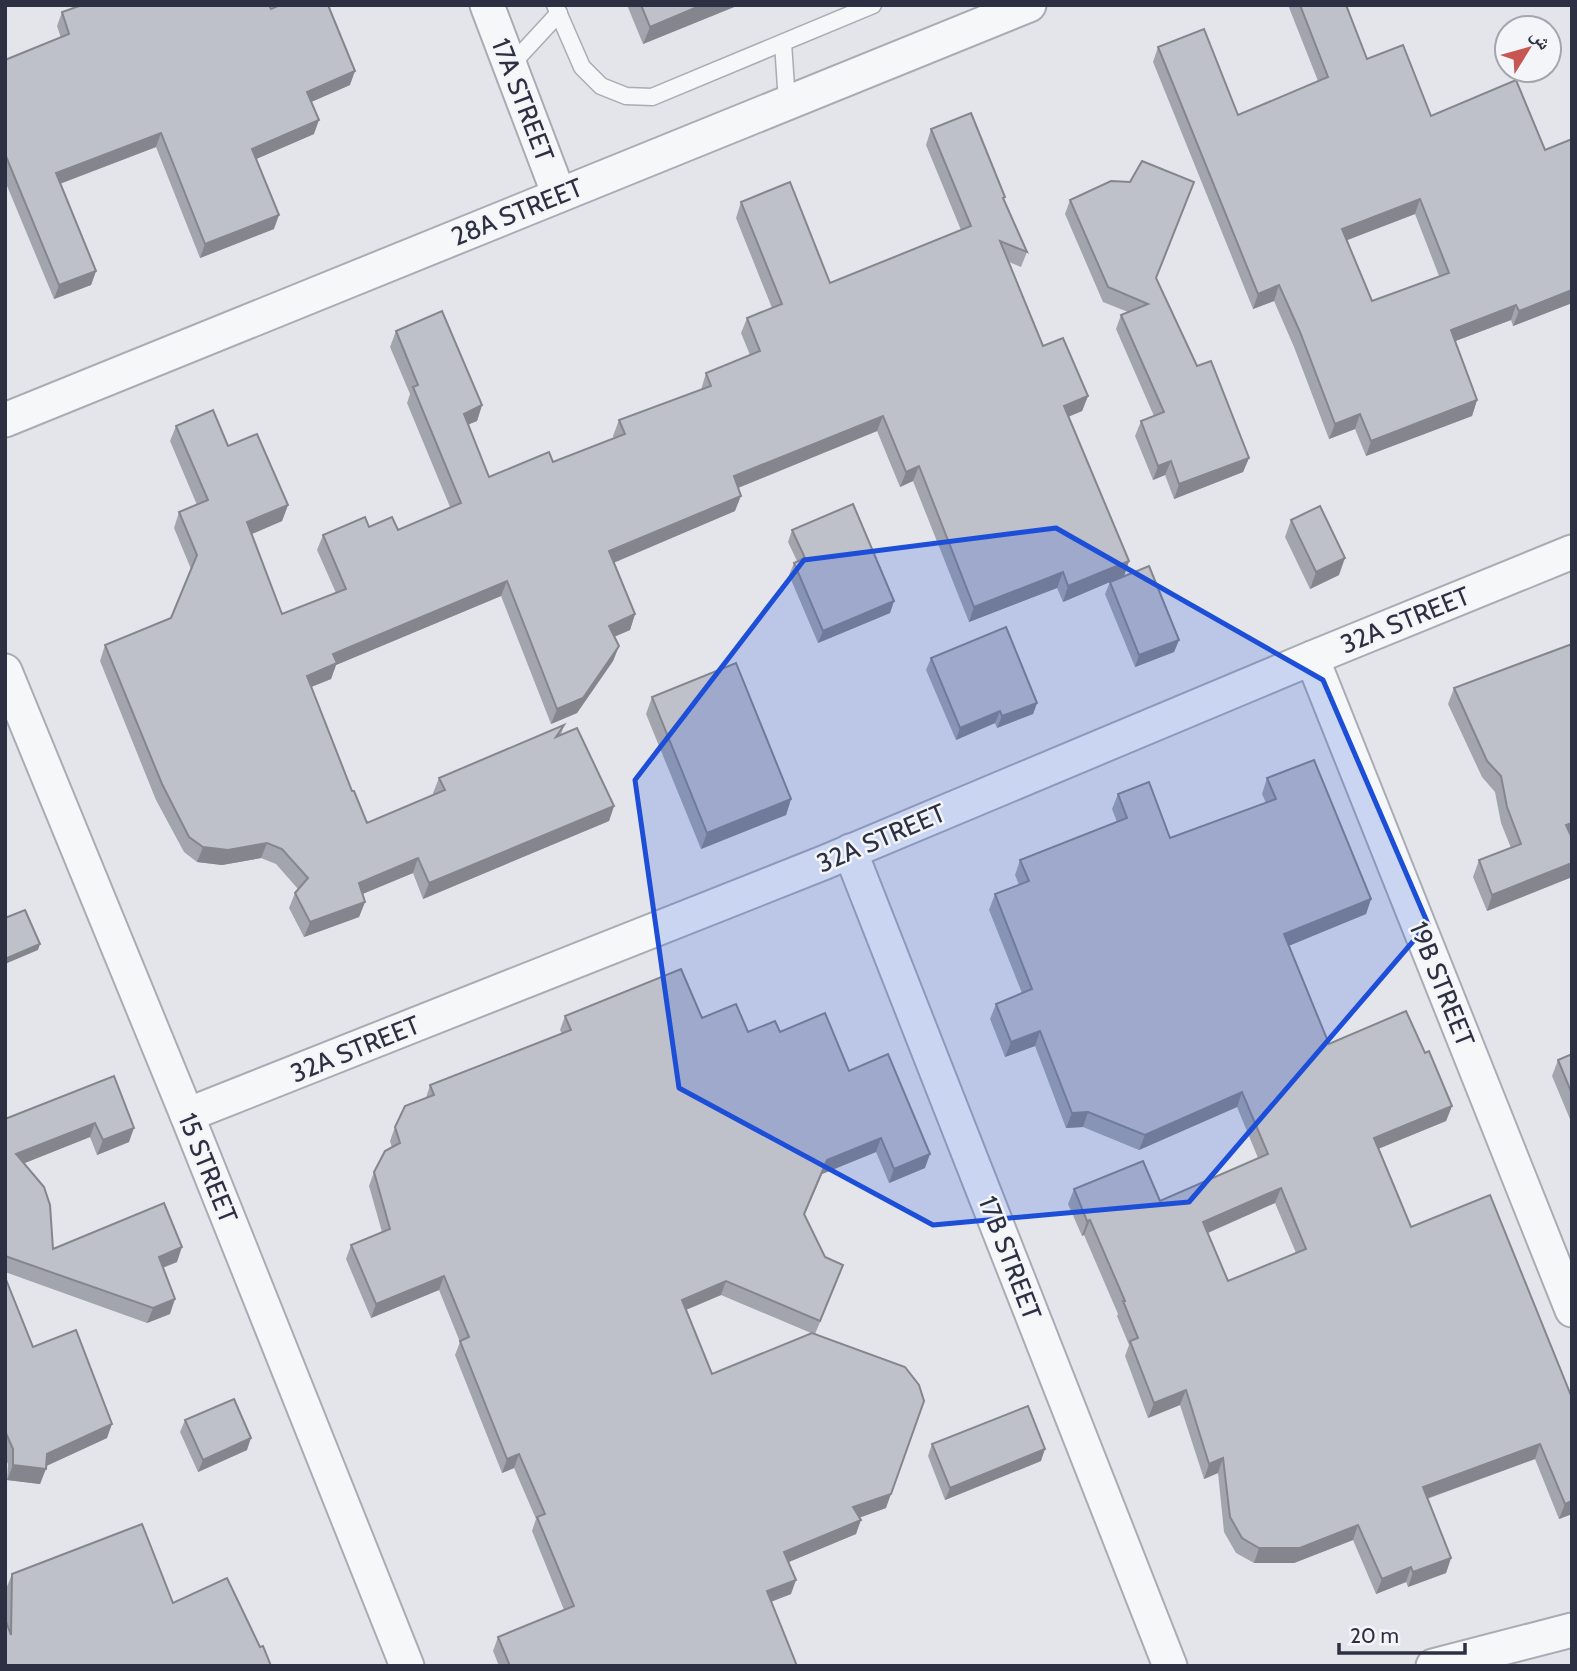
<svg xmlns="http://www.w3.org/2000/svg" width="1577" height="1671" font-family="Cabin,'Noto Naskh Arabic',sans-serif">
<rect width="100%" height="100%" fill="#e4e5eb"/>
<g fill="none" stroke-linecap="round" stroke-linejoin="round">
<g stroke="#a9abb5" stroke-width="19">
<g id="service">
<path d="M555,5L582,67L601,86L626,96L652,97L873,5"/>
<path d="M783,43L787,102"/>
<path d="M510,66L559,13"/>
</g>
</g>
<g stroke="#a9abb5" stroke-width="37">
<g id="minor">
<path d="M487,5L559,195"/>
<path d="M5,420L1029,5"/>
<path d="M1312,658L1572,1310"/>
<path d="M5,671L187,1115L407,1666"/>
<path d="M850,851L1170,1666"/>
<path d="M187,1115L823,863L1312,658L1572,552"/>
<path d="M1433,1666L1572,1630"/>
</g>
</g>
<use href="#service" stroke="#f6f7f9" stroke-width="16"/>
<use href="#minor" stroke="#f6f7f9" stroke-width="33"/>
</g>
<g fill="#a3a5ae" fill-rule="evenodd">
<path d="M627,5H739L643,44Z"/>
<path d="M1288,5H1346L1367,59L1431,116L1545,150L1572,139V303L1513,326L1511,320L1455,341L1477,400L1472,416L1366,456L1355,429L1329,439L1294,347L1274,301L1253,309L1153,62L1158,47L1238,115L1318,81ZM1415,214L1439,276L1372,301L1347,240Z"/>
<path d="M271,9L350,85L311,102L314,134L256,159L274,229L200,258L156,147L60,184L96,271L91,285L54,299L5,181V60L61,38L57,26L62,12Z"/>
<path d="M931,129L1005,197L1004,199L1027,252L1021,267L1009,262L1043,346L1088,396L1082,411L1068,417L1129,561L1124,576L1063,602L1057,588L969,622L913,481L900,487L877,431L738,488L735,511L614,562L635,614L630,630L614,637L619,646L613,661L577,713L551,724L501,596L336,665L331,679L311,687L352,791L367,823L434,795L433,793L439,778L564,725L561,735L614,806L609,821L423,899L413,873L362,894L365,902L359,917L304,937L289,908L295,893L298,889L276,864L261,858L222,865L197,862L184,852L156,800L100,661L105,645L171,618L191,569L174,528L179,512L197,505L170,441L176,426L228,446L288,505L282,521L252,534L282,614L336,593L317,550L323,535L369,527L398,530L450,507L407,403L410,394L390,347L396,331L482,405L477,421L468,424L489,477L553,462L614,438L613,436L619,420L701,390L706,373L750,355L741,333L747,318L772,308L736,218L741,202L830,283L961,230L926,145Z"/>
<path d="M1070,200L1156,278L1197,366L1249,458L1243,472L1174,499L1165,475L1153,480L1135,436L1141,421L1154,416L1116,329L1121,315L1128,312L1103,302L1065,214Z"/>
<path d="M1291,520L1339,575L1310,589L1285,537Z"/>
<path d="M792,530L894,601L890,613L818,643L789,575L794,563L797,561L788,542Z"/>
<path d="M1110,582L1179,640L1174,652L1135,667L1105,594Z"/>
<path d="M931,658L1037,703L1033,714L997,728L995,723L956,740L926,670Z"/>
<path d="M1454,688L1572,838V877L1487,911L1473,877L1479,860L1511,848L1501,823L1495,792L1482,777L1448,704Z"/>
<path d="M652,697L791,799L786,815L701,849L646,714Z"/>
<path d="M1267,778L1371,899L1366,914L1289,945L1329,1044L1425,1053L1452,1106L1446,1121L1378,1149L1411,1227L1572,1398V1514L1559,1519L1535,1459L1427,1499L1451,1558L1446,1573L1408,1587L1406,1582L1376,1594L1353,1540L1294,1563H1254L1236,1553L1224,1532L1218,1473L1204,1479L1180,1405L1148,1418L1125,1356L1129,1345L1117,1316L1118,1314L1084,1235L1082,1236L1068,1204L1074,1189L1160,1201L1258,1158L1237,1107L1139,1150L1083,1127L1066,1128L1035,1046L1005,1057L990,1019L996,1004L1022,993L989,910L995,894L1019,885L1015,875L1020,860L1117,822L1112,809L1118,794L1170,838L1266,803L1262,794ZM1275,1203L1296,1253L1228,1281L1208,1233Z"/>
<path d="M565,1016L702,1018L748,1032H780L849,1071L925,1168L889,1183L876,1152L822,1174L804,1215L825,1257L838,1279L815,1334L886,1508L860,1517L856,1534L789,1562L791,1594L771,1602L797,1666H499L493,1651L498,1637L564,1610L532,1531L536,1519L514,1468L502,1473L455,1355L460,1342L439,1290L371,1318L346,1259L351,1245L382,1232L369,1186L374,1172L392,1148L390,1141L395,1127L426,1098L430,1085L562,1034L560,1030ZM721,1295L811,1333L712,1374L686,1310Z"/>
<path d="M1572,1054V1124L1552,1076L1558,1060Z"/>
<path d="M114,1076L129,1142L97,1155L90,1137L24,1163L53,1249L177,1262L163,1268L170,1314L147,1323L5,1272V1119Z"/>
<path d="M5,1277L33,1347L107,1438L46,1466L40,1484L7,1480L8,1464L5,1458Z"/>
<path d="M185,1420L247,1450L198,1472L180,1432Z"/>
<path d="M932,1444L1041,1461L945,1500L928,1456Z"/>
<path d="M12,1574L173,1603L260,1647L5,1666L6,1589Z"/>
</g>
<g fill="#85868d">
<path d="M702,5H739L643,44L650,27Z"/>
<path d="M355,71L350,85L302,106L307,92Z"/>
<path d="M319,120L314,134L247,163L252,149Z"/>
<path d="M161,133L156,147L51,187L56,173Z"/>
<path d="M1420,199L1415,214L1337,244L1342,229Z"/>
<path d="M279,215L274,229L200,258L205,244Z"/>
<path d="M96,271L91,285L54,299L59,285Z"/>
<path d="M1279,285L1274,301L1253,309L1258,294Z"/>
<path d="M1572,290V303L1513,326L1519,311Z"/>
<path d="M1516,305L1511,320L1445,345L1451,330Z"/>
<path d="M1088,396L1082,411L1058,421L1064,406Z"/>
<path d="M1477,400L1472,416L1366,456L1371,441Z"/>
<path d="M482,405L477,421L458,429L464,414Z"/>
<path d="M1360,414L1355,429L1329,439L1335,424Z"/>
<path d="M883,416L877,431L728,492L734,476Z"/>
<path d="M1249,458L1243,472L1174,499L1179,484Z"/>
<path d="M1171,461L1165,475L1153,480L1158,466Z"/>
<path d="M919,466L913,481L900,487L906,472Z"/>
<path d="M741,496L735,511L604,567L609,551Z"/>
<path d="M288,505L282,521L242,538L247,522Z"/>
<path d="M1345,558L1339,575L1310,589L1316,572Z"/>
<path d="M1129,561L1124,576L1063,602L1068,586Z"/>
<path d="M1063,572L1057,588L969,622L974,607Z"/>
<path d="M507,581L501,596L336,665L331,679L301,691L307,676L333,654Z"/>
<path d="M894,601L890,613L818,643L823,631Z"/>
<path d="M635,614L630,630L604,641L609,626Z"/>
<path d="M1179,640L1174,652L1135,667L1139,655Z"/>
<path d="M619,646L613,661L577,713L551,724L557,709Z"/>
<path d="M1037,703L1033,714L997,728L1002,716Z"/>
<path d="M1000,711L995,723L956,740L960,728Z"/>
<path d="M791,799L786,815L701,849L707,833Z"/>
<path d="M614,806L609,821L423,899L429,883Z"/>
<path d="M1572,823V837L1560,841L1566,825Z"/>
<path d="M267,843L261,858L222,865L197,862L203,847Z"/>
<path d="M418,858L413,873L353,898L359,883Z"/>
<path d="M1572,863V877L1487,911L1492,895Z"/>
<path d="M1371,899L1366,914L1279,950L1284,934Z"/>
<path d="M365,902L359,917L304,937L310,922Z"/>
<path d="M40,944L38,950L5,964V959Z"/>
<path d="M1040,1031L1035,1046L1005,1057L1011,1042Z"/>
<path d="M1242,1092L1237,1107L1139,1150L1145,1135Z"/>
<path d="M1452,1106L1446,1121L1368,1153L1374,1138Z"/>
<path d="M1088,1112L1083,1127L1066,1128L1072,1113Z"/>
<path d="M95,1123L90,1137L10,1169L16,1154Z"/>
<path d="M134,1128L129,1142L97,1155L103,1140Z"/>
<path d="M881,1138L876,1152L822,1174L799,1228L827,1160Z"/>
<path d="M930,1154L925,1168L889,1183L894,1169Z"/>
<path d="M1281,1188L1275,1203L1198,1237L1203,1222Z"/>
<path d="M1090,1220L1084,1235L1082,1236L1087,1221Z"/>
<path d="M182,1247L177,1262L153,1271L159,1257Z"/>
<path d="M444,1276L439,1290L371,1318L376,1304Z"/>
<path d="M726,1281L721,1295L676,1314L682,1300Z"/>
<path d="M175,1299L170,1314L147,1323L153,1308Z"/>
<path d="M1186,1390L1180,1405L1148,1418L1154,1403Z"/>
<path d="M112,1424L107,1438L42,1468L47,1454Z"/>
<path d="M251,1438L247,1450L198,1472L203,1460Z"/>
<path d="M1540,1444L1535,1459L1417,1502L1423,1487Z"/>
<path d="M1045,1449L1041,1461L945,1500L950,1488Z"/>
<path d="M519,1454L514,1468L502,1473L507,1459Z"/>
<path d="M1223,1458L1218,1473L1204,1479L1209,1464Z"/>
<path d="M13,1465L46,1469L40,1484L7,1480Z"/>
<path d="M891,1494L886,1508L848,1522L853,1507Z"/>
<path d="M1572,1501V1514L1559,1519L1565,1504Z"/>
<path d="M861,1520L856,1534L779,1566L784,1552Z"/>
<path d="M1358,1525L1353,1540L1294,1563H1254L1259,1548Z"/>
<path d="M1451,1558L1446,1573L1408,1587L1413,1572Z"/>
<path d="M1411,1567L1406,1582L1376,1594L1382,1579Z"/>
<path d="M796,1580L791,1594L762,1605L767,1591Z"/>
</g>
<g fill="#bec0ca" stroke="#85868d" stroke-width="2" fill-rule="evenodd">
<path d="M82,5H269L271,9L280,5H328L355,71L307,92L319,120L252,149L279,215L205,244L161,133L56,173L96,271L59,285L5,154V60L69,34L62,12Z"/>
<path d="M641,5H702L650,27Z"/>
<path d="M1300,5H1346L1367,59L1403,45L1431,116L1516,80L1545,150L1572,139V290L1519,311L1516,305L1451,330L1477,400L1371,441L1360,414L1335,424L1300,332L1279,285L1258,294L1158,47L1204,29L1238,115L1328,77ZM1420,199L1449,273L1372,301L1342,229Z"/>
<path d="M971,113L1005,197L1003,198L1027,252L1000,241L1043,346L1063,338L1088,396L1064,406L1129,561L1068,586L1063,572L974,607L919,466L906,472L883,416L734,476L741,496L609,551L635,614L609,626L619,646L583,698L557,709L507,581L333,654L337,663L307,676L352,791H354L367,823L445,790L439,778L564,725L556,737L577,728L614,806L429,883L418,858L359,883L365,902L310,922L295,893L308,878L282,849L267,843L228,850L203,847L189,837L162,784L105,645L171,618L197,555L179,512L208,500L176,426L213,410L228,446L257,434L288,505L247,522L282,614L346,589L323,535L365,517L369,527L392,517L398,530L461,503L413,387L418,385L396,331L442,311L482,405L464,414L489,477L549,452L553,462L625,434L619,420L711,386L706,373L760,351L747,318L782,304L741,202L790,182L830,283L971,226L931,129Z"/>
<path d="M1142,161L1194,182L1156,278L1197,366L1211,361L1249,458L1179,484L1171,461L1158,466L1141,421L1164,412L1121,315L1148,304L1108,287L1070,200L1111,181L1130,182Z"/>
<path d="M853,504L894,601L823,631L794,563L805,558L792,530Z"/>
<path d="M1320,506L1345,558L1316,572L1291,520Z"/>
<path d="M1149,566L1179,640L1139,655L1110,582Z"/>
<path d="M1006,627L1037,703L1002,716L1000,711L960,728L931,658Z"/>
<path d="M1572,644V823L1566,825L1572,838V863L1492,895L1479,860L1521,844L1507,807L1501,776L1487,761L1454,688Z"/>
<path d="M736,663L791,799L707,833L652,697Z"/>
<path d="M1314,760L1371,899L1284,934L1329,1044L1406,1011L1425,1053L1429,1051L1452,1106L1374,1138L1411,1227L1490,1195L1572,1398V1501L1565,1504L1540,1444L1423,1487L1451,1558L1413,1572L1411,1567L1382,1579L1358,1525L1300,1548H1259L1242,1538L1230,1517L1223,1458L1209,1464L1186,1390L1154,1403L1130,1341L1138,1338L1123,1301H1125L1090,1220L1087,1221L1074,1189L1143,1161L1160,1201L1268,1154L1242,1092L1145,1135L1088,1112L1072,1113L1040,1031L1011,1042L996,1004L1032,989L995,894L1029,881L1020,860L1127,818L1118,794L1149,782L1170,838L1276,799L1267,778ZM1281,1188L1306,1249L1228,1281L1203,1222Z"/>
<path d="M25,910L40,944L5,959V918Z"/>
<path d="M681,969L702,1018L736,1004L748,1032L775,1021L780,1032L825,1013L849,1071L888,1054L930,1154L894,1169L881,1138L827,1160L804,1214L825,1257L843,1265L820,1321L726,1281L682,1300L712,1374L812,1333L905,1367L919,1385L924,1401L891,1494L853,1507L861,1520L784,1552L796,1580L767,1591L797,1666H510L498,1637L574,1606L537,1517L545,1514L519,1454L507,1459L460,1341L469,1337L444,1276L376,1304L351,1245L390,1229L374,1172L385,1151L400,1143L395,1127L405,1106L434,1095L430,1085L571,1030L565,1016Z"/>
<path d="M1572,1054V1094L1558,1060Z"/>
<path d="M114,1076L134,1128L103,1140L95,1123L16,1154L44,1187L50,1205L53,1249L164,1203L182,1247L159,1257L175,1299L153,1308L5,1256V1119Z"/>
<path d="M5,1277L33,1347L76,1330L112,1424L47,1454L46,1469L13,1465V1449L5,1431Z"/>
<path d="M234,1399L251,1438L203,1460L185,1420Z"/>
<path d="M1028,1406L1045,1449L950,1488L932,1444Z"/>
<path d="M142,1524L173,1603L227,1578L260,1647L263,1646L271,1666H5V1619L11,1635L12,1574Z"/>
</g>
<path fill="#1d4ed8" fill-opacity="0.2" stroke="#1d4ed8" stroke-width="5" stroke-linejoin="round" d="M1056,528L1323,680L1428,924L1189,1202L933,1225L679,1088L635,780L804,560Z"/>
<g text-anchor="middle" stroke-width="5" stroke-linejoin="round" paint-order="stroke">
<g font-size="26" fill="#2c3042" stroke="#f3f5f8">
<text transform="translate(523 100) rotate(69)" y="9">17A STREET</text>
<text transform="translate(517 212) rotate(-22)" y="9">28A STREET</text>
<text transform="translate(1405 620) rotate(-22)" y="9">32A STREET</text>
<text transform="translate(881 838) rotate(-23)" y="9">32A STREET</text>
<text transform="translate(1442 984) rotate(68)" y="9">19B STREET</text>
<text transform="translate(355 1049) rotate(-22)" y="9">32A STREET</text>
<text transform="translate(208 1168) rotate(68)" y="9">15 STREET</text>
<text transform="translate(1010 1258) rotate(69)" y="9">17B STREET</text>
</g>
</g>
<rect width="1577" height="1671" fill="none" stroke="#2c3042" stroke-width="14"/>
<g transform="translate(1528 49) rotate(53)"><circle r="33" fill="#f3f5f8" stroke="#a3a6af" stroke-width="2"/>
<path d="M0-5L12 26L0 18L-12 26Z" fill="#c75652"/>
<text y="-10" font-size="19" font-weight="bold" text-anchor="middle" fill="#2c3042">ش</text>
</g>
<path d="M1339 1643v10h126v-10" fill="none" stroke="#2c3042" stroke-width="3.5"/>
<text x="1350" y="1643" font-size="21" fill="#2c3042" stroke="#f3f5f8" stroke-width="5" paint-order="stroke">20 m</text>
</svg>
